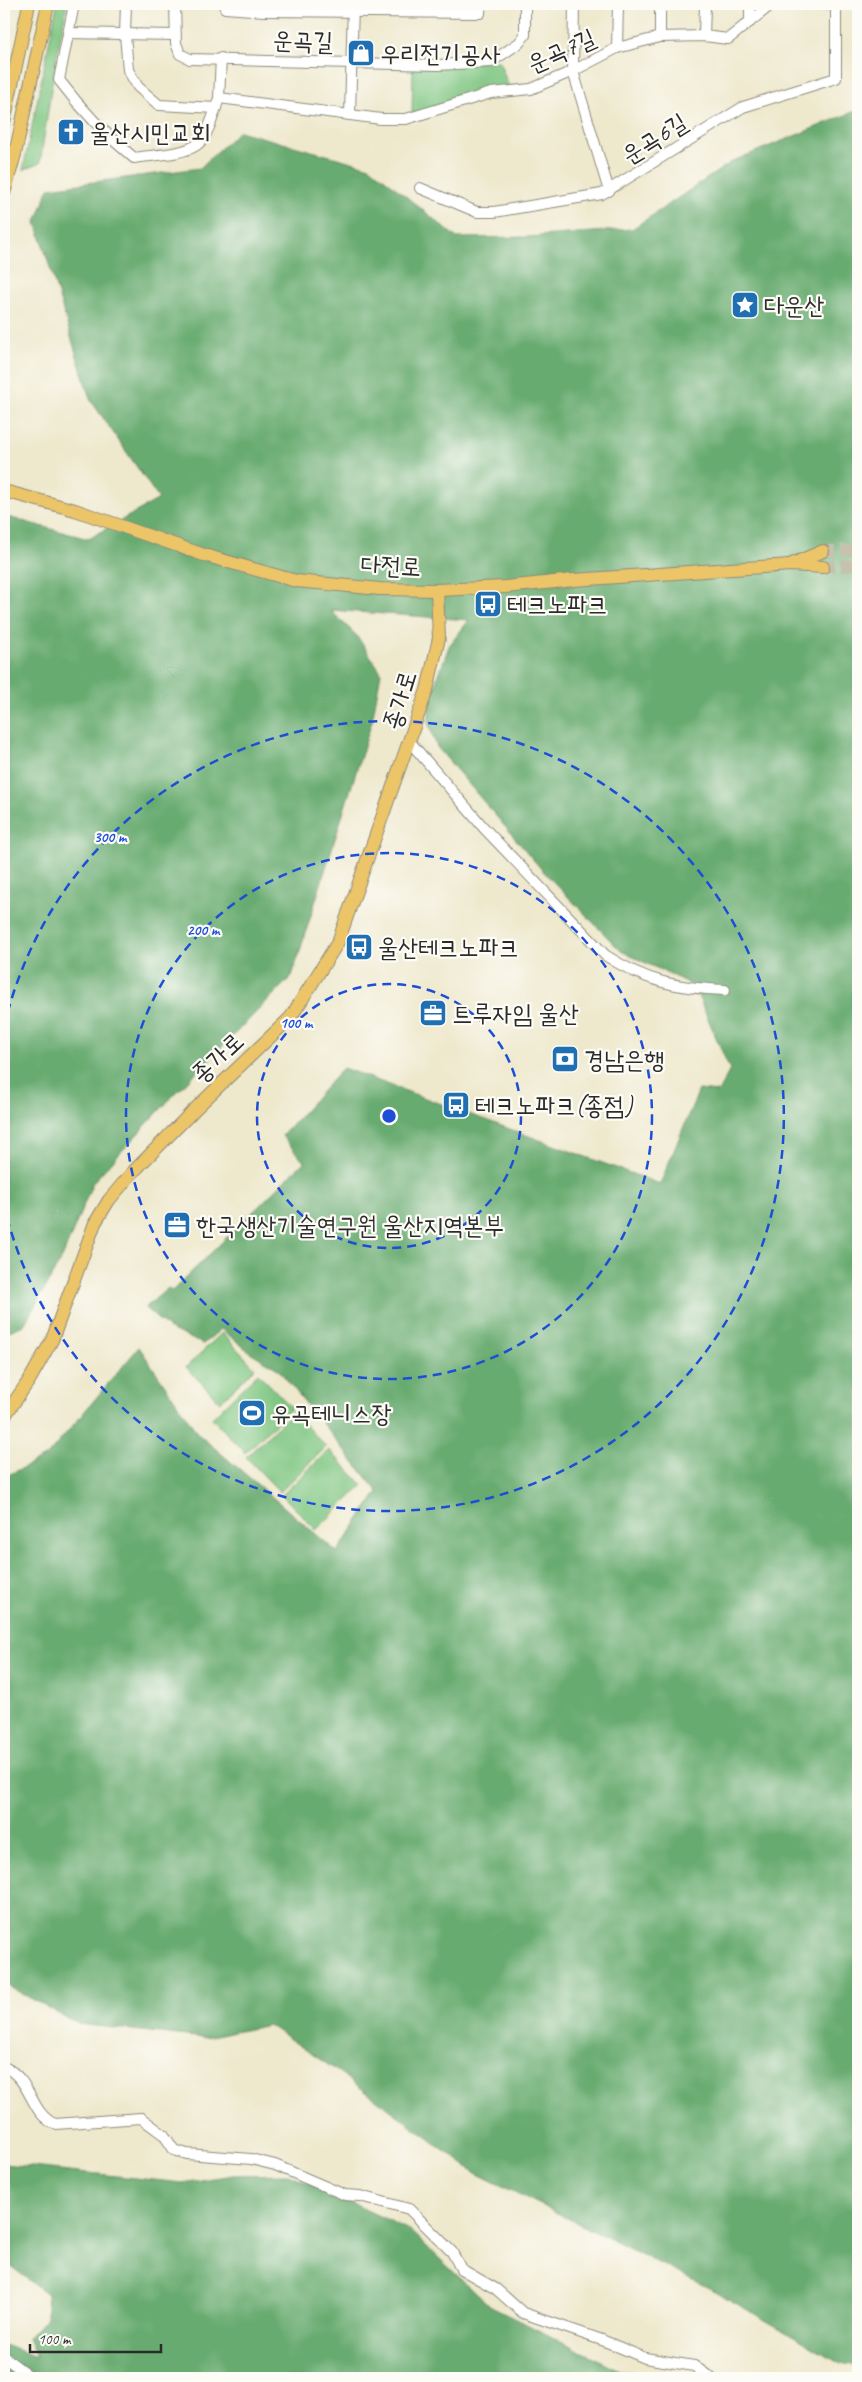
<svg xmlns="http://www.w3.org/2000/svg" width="862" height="2382" font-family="Caveat,'Poor Story',sans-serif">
<rect width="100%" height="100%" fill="#fdfcf7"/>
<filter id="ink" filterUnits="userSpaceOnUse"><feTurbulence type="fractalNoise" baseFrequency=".02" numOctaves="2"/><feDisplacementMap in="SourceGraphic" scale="10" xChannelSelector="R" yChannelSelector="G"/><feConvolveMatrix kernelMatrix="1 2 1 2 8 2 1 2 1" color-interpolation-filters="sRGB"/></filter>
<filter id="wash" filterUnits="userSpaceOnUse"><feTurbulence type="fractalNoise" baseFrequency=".0096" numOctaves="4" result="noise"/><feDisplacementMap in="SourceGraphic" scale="20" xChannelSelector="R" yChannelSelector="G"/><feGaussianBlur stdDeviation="1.12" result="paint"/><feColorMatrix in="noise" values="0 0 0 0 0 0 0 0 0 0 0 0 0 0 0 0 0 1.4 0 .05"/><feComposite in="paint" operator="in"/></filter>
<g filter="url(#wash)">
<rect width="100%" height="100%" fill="#eee8cc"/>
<g fill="#7fc682" stroke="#557856">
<path d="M57,4H67L53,77L40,163L23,170Z"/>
<path d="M499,61L510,90L412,114L413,66Z"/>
<path d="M222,1333L255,1368L220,1402L186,1367Z"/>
<path d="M258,1373L292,1408L245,1453L212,1418Z"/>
<path d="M293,1412L326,1447L280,1492L246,1457Z"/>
<path d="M329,1450L363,1485L316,1530L282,1495Z"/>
</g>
<g fill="#67ab70" stroke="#496b4e">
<path d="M858,110V2366L840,2363L711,2289L474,2172L346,2077L269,2025L205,2038L78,2024L4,1984V1477L47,1456L139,1347L198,1434L337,1552L378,1492L278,1369L250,1352L221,1329L203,1344L168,1328L145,1308L168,1288L172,1291L304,1162L282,1136L343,1068L660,1184L699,1090L718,1092L730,1070L694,986L621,951L543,871L437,747L429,726V702L449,646L469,620L330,610L357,636L381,672L372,721L292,976L171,1098L93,1182L62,1258L24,1325L4,1333V516L88,539L159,499L90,399L36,222L49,188L200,168L239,131L370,167L457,238L528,237L632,229L733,161Z"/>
<path d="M4,2164L182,2183L233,2175L289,2174L409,2230L491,2307L620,2370L652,2378H4V2345L36,2357L28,2338L47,2317V2294L4,2261Z"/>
</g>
</g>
<g filter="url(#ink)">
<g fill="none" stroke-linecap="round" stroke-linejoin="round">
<g stroke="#c7c2ac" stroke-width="12" stroke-dasharray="12 6" stroke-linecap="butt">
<path d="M823,551L858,550"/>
<path d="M823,567L858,565"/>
</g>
<g stroke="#8c8a7c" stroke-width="12">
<g id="minor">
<path d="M74,4L59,80C81,109 106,135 134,158C151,155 184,155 198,144C208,137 215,110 219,98"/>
<path d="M126,4L125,34L128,70L138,87L159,105L216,108"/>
<path d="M175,4L176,43L180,54L190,59L438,65L491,62L519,43L525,35V4"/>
<path d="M226,4L225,8L264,11L480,13L481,4"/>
<path d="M574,4L573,71L609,191"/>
<path d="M660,4V37"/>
<path d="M775,4H849"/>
<path d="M750,22V4"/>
<path d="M68,33L175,35"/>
<path d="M704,36L705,4"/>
<path d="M617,48L618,4"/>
<path d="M221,58L219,98L381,119H406L491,93L531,89L573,71L617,48L660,37L704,36L728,39L772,4"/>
<path d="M350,115L353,4"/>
<path d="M420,188L477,212H494L602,194L743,107L836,78V4"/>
<path d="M410,742L484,828L605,955C646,982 677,988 725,990"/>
<path d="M4,2067C32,2079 30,2114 55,2124L141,2118L164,2135L174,2150L187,2154L251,2159L275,2165L345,2195L360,2196L409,2209L452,2252L461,2269L496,2289L523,2313L602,2340L645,2358L694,2366L711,2378"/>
<path d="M4,2357L32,2378"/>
</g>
</g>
<g stroke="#8c8a7c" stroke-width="14">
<g id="major">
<path d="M4,122L29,4"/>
<path d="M4,193L15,154L48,4"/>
<path d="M4,491L75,510L204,555L296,581L380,589L437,590L505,587L574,580L790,565L823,567"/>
<path d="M792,564L823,551"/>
<path d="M4,1417L30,1379L52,1340L95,1223L109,1200L131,1174L194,1110L291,1017L338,942L427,690L439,638L437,590"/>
</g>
</g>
<use href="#minor" stroke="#fff" stroke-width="10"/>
<use href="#major" stroke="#edc569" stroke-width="12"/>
</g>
</g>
<g fill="none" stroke="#1d4ed8" stroke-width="2.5" stroke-dasharray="9 6">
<circle cx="389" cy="1116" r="132"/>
<circle cx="389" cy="1116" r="263"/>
<path d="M4 1027A395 395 0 1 1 4 1205"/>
</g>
<defs>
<g id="shop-square" transform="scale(1.4375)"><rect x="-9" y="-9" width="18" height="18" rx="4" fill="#1f6fb2" stroke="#fdfcf7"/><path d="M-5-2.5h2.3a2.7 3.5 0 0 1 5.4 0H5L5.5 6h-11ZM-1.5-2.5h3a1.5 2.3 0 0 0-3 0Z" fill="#fff"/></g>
<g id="church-square" transform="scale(1.4375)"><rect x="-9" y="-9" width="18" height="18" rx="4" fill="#1f6fb2" stroke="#fdfcf7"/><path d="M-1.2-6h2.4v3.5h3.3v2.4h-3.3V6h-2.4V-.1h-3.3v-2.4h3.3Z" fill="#fff"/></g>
<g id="sight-square" transform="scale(1.4375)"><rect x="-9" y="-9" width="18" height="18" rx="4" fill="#1f6fb2" stroke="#fdfcf7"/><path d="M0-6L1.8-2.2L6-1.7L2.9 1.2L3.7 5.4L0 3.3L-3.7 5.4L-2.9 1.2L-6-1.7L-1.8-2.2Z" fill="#fff"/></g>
<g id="bus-square" transform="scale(1.4375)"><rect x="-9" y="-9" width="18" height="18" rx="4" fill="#1f6fb2" stroke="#fdfcf7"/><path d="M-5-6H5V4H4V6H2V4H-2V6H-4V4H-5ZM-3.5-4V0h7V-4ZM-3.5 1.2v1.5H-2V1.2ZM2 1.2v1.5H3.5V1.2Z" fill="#fff"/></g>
<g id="office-square" transform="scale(1.4375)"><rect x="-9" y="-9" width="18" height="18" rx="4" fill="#1f6fb2" stroke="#fdfcf7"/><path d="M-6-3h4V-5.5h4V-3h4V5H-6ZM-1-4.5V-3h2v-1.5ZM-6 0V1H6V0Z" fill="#fff"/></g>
<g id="bank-square" transform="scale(1.4375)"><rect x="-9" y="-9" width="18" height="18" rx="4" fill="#1f6fb2" stroke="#fdfcf7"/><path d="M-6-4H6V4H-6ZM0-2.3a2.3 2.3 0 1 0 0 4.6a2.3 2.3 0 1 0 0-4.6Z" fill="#fff"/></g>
<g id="stadium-square" transform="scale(1.4375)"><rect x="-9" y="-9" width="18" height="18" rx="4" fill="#1f6fb2" stroke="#fdfcf7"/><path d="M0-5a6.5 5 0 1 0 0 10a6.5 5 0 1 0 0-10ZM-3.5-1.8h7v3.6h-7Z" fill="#fff"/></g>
</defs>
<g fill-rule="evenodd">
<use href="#shop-square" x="361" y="53"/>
<use href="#church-square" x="71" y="132"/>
<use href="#sight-square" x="745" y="305"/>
<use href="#bus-square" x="488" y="604"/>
<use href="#bus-square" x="359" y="947"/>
<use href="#office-square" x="433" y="1013"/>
<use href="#bank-square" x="565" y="1059"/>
<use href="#bus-square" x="456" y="1105"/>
<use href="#office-square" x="177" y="1225"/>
<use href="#stadium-square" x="252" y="1413"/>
</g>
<g text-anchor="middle" stroke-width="4.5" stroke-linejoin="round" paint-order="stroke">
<g font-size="25" fill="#2b2b2b" stroke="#fdfcf7">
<text transform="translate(303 40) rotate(2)" y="9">운곡길</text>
<text transform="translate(561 50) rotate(-24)" y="9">운곡7길</text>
<text transform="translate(654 138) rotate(-32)" y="9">운곡6길</text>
<text transform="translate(391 565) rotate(3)" y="9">다전로</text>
<text transform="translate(399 700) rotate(-73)" y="9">종가로</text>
<text transform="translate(217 1057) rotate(-43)" y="9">종가로</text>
</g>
<g font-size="25" fill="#2b2b2b" stroke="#fdfcf7" text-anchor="start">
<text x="380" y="62">우리전기공사</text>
<text x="90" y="141">울산시민교회</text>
<text x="764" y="314">다운산</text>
<text x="507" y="613">테크노파크</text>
<text x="378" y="956">울산테크노파크</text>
<text x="452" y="1022">트루자임 울산</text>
<text x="584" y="1068">경남은행</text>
<text x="475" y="1114">테크노파크(종점)</text>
<text x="196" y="1234">한국생산기술연구원 울산지역본부</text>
<text x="271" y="1422">유곡테니스장</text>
</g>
</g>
<circle cx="389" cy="1116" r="8" fill="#1d4ed8" stroke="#fdfcf7" stroke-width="2.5"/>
<g font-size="15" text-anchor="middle" font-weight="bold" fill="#1d4ed8" stroke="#fdfcf7" stroke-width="4.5" stroke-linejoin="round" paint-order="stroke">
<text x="110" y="842">300 m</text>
<text x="203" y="935">200 m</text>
<text x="296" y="1028">100 m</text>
</g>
<rect width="862" height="2382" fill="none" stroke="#fdfcf7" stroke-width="20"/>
<path d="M30 2344v8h131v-8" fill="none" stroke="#2b2b2b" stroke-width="2.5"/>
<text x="38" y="2344" font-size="15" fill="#2b2b2b" stroke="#fdfcf7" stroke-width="4" paint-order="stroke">100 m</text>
</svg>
